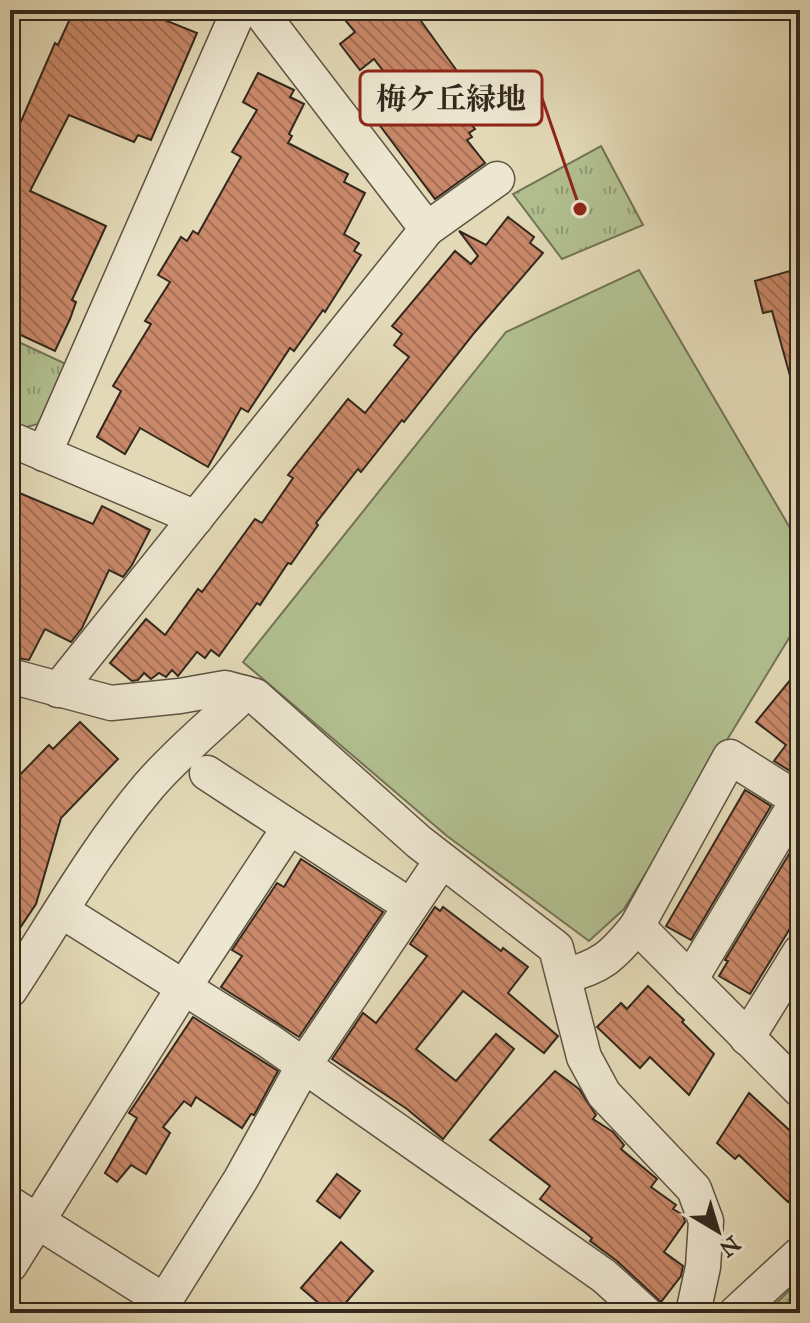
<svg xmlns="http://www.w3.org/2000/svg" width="810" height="1323" font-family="'IM FELL Great Primer','Noto Serif JP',serif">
<defs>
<pattern id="grass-dots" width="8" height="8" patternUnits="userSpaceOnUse" patternTransform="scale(2)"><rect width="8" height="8" fill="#b2c090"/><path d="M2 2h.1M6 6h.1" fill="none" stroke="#919c75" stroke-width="1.8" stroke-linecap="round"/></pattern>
<pattern id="park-tufts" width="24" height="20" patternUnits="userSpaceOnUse" patternTransform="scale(2)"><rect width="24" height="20" fill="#b2c090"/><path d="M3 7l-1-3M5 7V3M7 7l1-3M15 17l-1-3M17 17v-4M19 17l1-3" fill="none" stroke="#919c75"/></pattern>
<pattern id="building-back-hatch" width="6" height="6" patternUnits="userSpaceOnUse" patternTransform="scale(2)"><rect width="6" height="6" fill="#c98869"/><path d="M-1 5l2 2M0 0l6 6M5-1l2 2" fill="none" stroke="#a46f56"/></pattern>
</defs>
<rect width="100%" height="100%" fill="#e3d9b6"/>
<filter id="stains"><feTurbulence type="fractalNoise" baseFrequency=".0025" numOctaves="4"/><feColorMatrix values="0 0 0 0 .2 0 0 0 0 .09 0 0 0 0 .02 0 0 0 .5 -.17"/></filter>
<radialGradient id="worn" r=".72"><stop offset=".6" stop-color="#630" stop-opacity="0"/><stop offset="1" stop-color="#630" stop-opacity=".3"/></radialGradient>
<path fill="url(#grass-dots)" stroke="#727456" stroke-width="2" d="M800,1280V1313H766Z"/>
<g fill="url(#park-tufts)" stroke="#727456" stroke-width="2">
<path d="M601,146L643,225L562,259L513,194Z"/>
<path d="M10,338L66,364L38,424L16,430L10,427Z"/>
</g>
<path fill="#b2c090" stroke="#727456" stroke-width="2" d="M639,270L800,545V620L624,909L589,941L447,836L243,662L506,332Z"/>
<g fill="url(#building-back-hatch)" stroke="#33281d" stroke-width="2">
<path d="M74,10H140L197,33L151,140L138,135L134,142L69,115L30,191L106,226L72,300L76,302L70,319L55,351L10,330V120L19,126L55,43L58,45Z"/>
<path d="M337,10H413L470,89L454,102L475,129L469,133L472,137L467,140L485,163L435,199L378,123L407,102L374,59L360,70L340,44L355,32Z"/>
<path d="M258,73L294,90L290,97L304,104L289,134L292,136L288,143L348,174L344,182L365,193L344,234L359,243L354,251L361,255L325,312L323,310L294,351L290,348L248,412L241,408L208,467L140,428L125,454L97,437L121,391L113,386L151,324L145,321L170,282L158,275L181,237L187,241L193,231L198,234L241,157L232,152L257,110L243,102Z"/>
<path d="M508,217L534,237L530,243L543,253L475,332L404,422L402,420L361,472L358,469L316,523L318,525L291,564L288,563L260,605L257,603L219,656L211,650L205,658L197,652L178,676L172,670L166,677L159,673L151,679L144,673L138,680L132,681L110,663L146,619L165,635L198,589L202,592L255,519L262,523L293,478L288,475L348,399L365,413L409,357L394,345L402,334L392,326L455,251L471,264L478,256L459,231L486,245Z"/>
<path d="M800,268V382L792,383L772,311L763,313L755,281Z"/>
<path d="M10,489L93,524L102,506L150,530L132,565L123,577L109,570L82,628L71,642L45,629L29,660L10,657Z"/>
<path d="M800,668V777L774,761L786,745L756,722Z"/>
<path d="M80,722L118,759L61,818L36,904L10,943V785L49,745L53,749Z"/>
<path d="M745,790L771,806L691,940L666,926Z"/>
<path d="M800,836V912L750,994L719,976L728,961L725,960Z"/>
<path d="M301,859L383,912L299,1037L221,987L242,956L232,950L277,883L284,887Z"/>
<path d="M435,907L440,911L443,907L501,951L503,948L528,967L508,993L558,1036L544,1053L463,991L416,1049L456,1081L496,1034L514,1049L443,1139L407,1109L332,1059L363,1013L376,1023L427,956L410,944Z"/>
<path d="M648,986L684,1020L682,1022L714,1054L689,1095L650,1057L640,1068L597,1027L621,1003L627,1009Z"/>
<path d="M193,1017L278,1071L254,1115L251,1114L242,1128L196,1097L191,1106L184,1101L163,1127L170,1133L146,1174L131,1165L117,1182L105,1173L137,1118L129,1113Z"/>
<path d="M555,1071L579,1089L596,1115L593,1119L613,1132L624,1145L621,1149L657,1179L651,1187L676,1205L673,1209L683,1215L685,1222L664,1252L683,1266L681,1276L661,1302L617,1261L590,1241L592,1238L586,1233L540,1199L550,1186L490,1140Z"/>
<path d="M749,1093L800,1140V1188L788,1202L739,1155L735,1159L717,1143Z"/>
<path d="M337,1174L360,1191L340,1218L317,1201Z"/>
<path d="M341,1242L373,1271L337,1313H330L301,1288Z"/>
</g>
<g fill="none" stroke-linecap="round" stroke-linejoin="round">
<g stroke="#5f5443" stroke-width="37">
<g id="minor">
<path d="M427,229L497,179"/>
<path d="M10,439L196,518"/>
<path d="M44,454L239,10"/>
<path d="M10,676L111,703L180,696L225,688L255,696L419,842L556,948L584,1057L604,1094L694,1189L706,1221L703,1267L693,1313"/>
<path d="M58,690L427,229L259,10"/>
<path d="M207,773L395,896"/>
<path d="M62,911L269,1041L604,1276L645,1313"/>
<path d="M637,926L800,1090"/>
<path d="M564,976C601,967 613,956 637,926L730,757L800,801"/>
<path d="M690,980L798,800"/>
<path d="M10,990C55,922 95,850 148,787C176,754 213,724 245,693"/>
<path d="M747,1038L800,952"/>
<path d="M10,1204L164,1301"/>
<path d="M10,1265L184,987L289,828"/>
<path d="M157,1313L241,1179L304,1065L442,860"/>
<path d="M736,1313L800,1254"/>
</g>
</g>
<use href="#minor" stroke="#ede6d0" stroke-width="34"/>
</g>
<path fill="none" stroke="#8f2418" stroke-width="3" d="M580 209L542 98"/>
<circle fill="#8f2418" stroke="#ede6d0" stroke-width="3" cx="580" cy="209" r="8"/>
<rect fill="#ede6d0" stroke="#8f2418" stroke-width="3" x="360" y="71" width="182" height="54" rx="8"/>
<g font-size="30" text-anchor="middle" font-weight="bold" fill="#33281d">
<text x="451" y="109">梅ケ丘緑地</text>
</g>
<rect width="810" height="1323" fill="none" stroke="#e3d9b6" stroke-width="40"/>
<rect x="12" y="12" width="786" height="1299" fill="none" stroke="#33281d" stroke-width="4"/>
<rect x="20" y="20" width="770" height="1283" fill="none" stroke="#33281d" stroke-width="2"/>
<g transform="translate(718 1231) rotate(142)" stroke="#ede6d0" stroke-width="6" paint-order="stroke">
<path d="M0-6L14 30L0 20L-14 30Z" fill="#33281d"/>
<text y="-12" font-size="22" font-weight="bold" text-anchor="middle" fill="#33281d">N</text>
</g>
<rect width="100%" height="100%" filter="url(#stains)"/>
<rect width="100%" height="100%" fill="url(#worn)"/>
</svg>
